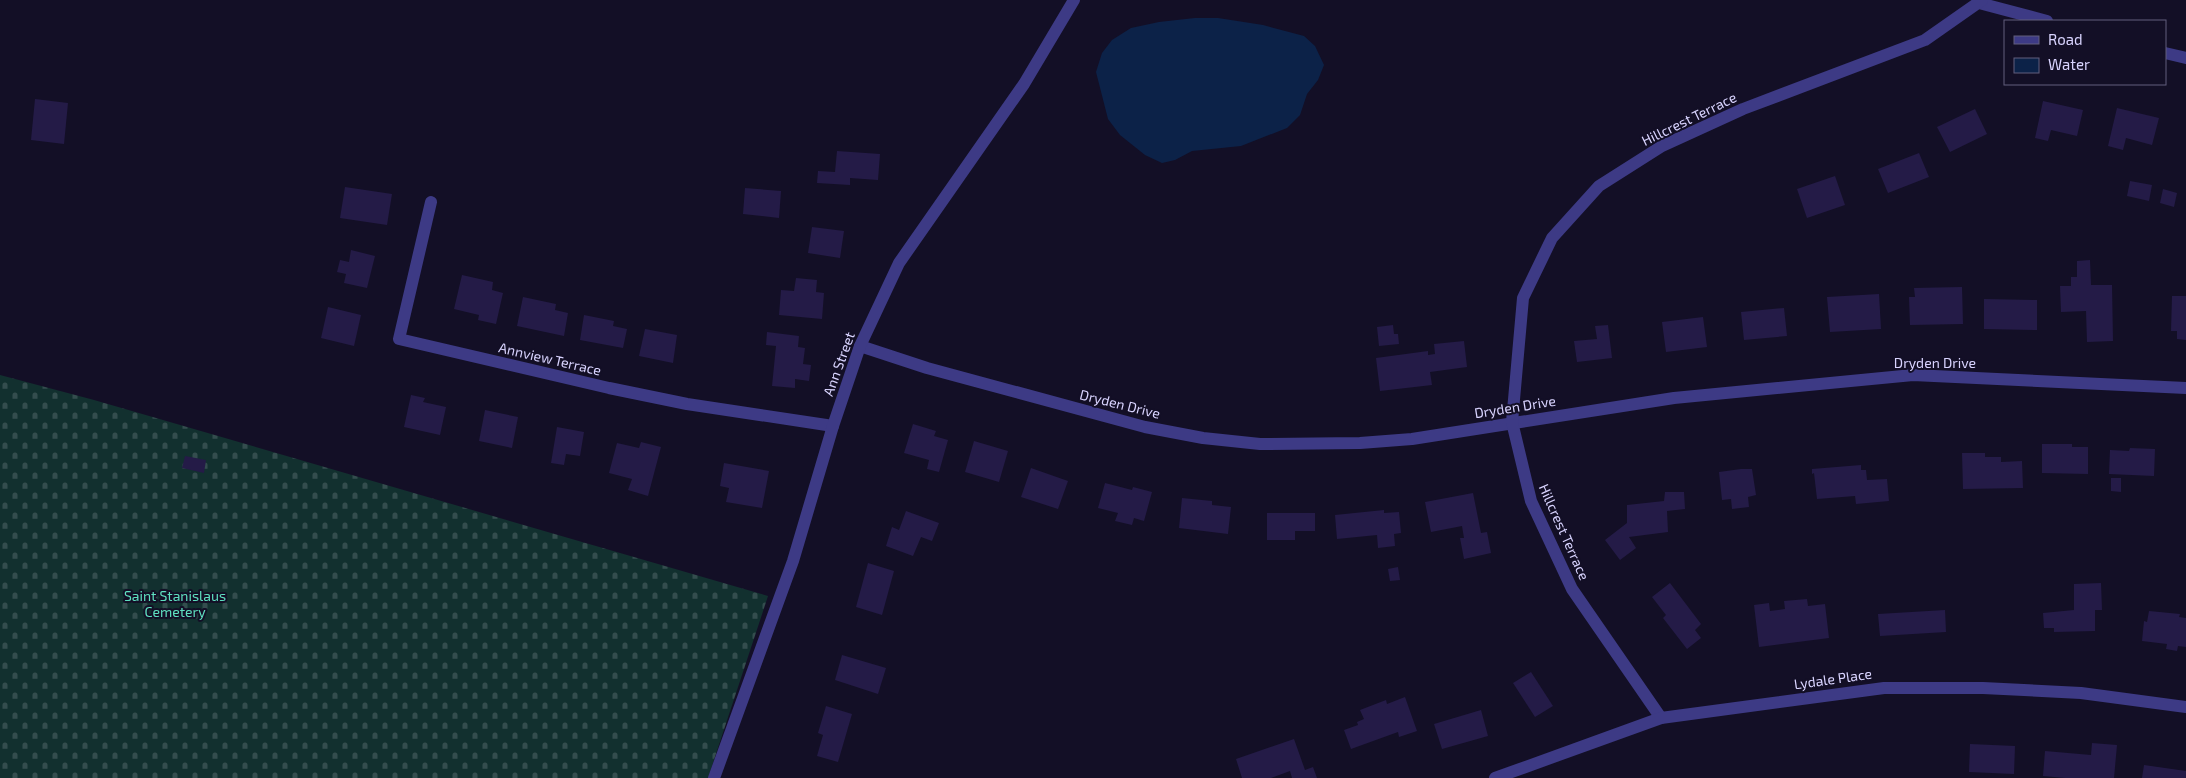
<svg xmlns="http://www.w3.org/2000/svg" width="2186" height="778" font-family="'Exo 2',sans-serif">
<defs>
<pattern id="cemetery-stones" width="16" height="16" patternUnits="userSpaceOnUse" patternTransform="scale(1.25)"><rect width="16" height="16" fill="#12302f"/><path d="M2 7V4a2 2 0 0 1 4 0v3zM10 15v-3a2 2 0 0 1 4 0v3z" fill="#344d4e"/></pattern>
</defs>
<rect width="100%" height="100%" fill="#130f26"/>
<path fill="url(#cemetery-stones)" d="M0,375L94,400L768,596L708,778H0Z"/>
<path fill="#0c2248" d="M1195,18H1218L1263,25L1304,36L1315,46L1324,65L1318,80L1307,94L1300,115L1287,128L1241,146L1192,151L1175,160L1162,163L1145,155L1120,135L1108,119L1096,72L1102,53L1112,40L1131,28L1159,22Z"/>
<g fill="#241b47">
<path d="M35,99L68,103L64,144L31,140Z"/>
<path d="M2043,101L2083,110L2077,136L2051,130L2048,141L2035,138Z"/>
<path d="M2117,108L2159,118L2152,145L2126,138L2123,150L2108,146Z"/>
<path d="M1975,109L1987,134L1950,152L1937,127Z"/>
<path d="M837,151L880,154L878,180L850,178V185L817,183L818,171L835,172Z"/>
<path d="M1919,153L1929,177L1888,193L1878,169Z"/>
<path d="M1835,176L1845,205L1807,218L1797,189Z"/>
<path d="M2130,181L2152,185L2149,201L2127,196Z"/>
<path d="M345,187L392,194L387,225L340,218Z"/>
<path d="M745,188L781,191L779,218L743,214Z"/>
<path d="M2163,189L2177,193L2174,207L2160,203Z"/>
<path d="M812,227L844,231L840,258L808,253Z"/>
<path d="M351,250L375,256L367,288L344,283L346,274L337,272L340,260L349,262Z"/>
<path d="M2090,260L2091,285H2112L2113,341L2087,342L2086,311L2061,312L2060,286H2071V277H2077V261Z"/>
<path d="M462,275L493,282L492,290L503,293L496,324L478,320L479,315L454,309Z"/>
<path d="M796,278L817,280L816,292L824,293L822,319L779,315L781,290L794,291Z"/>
<path d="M1962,287L1963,324L1910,325L1909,297H1915L1914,288Z"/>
<path d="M1879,294L1881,329L1830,332L1827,297Z"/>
<path d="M2172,296H2186V340L2177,339V331H2171Z"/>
<path d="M523,297L556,304L555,310L568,313L564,336L517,326Z"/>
<path d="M1984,299L2037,300V330L1984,329Z"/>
<path d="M328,307L361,315L354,346L321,338Z"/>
<path d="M1784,308L1787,336L1744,340L1741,312Z"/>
<path d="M584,315L614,321L613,326L627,329L623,348L580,340Z"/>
<path d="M1703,317L1707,347L1666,352L1662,322Z"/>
<path d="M1393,325L1394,334H1398L1399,344L1379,346L1377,327Z"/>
<path d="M1608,325L1612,358L1577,362L1574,341L1597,339L1595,326Z"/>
<path d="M645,329L677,335L673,363L639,356Z"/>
<path d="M767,332L799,336L798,347L805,348L803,364L811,365L809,381L795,379V388L772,386L776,346L766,345Z"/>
<path d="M1464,341L1467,367L1430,372L1432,385L1380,391L1376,358L1428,351V355L1435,354L1434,344Z"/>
<path d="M411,395L425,398L423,402L446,407L440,435L404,427Z"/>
<path d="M485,410L518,417L512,448L479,441Z"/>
<path d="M913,424L936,431L934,436L948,440L939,472L927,469L929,460L904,453Z"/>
<path d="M557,427L584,432L580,456L566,454L564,465L551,463Z"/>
<path d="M974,441L1008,451L999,482L965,472Z"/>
<path d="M641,442L661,447L648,496L628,490L632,479L609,473L617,443L639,448Z"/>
<path d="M2042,444H2072V447H2088V474L2042,473Z"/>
<path d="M2130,448L2155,449L2154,476L2109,474L2110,450L2129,451Z"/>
<path d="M1962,453H1985V457H2001V462L2022,461L2023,488L1963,489Z"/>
<path d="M185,456L206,460L204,473L182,468Z"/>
<path d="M724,463L769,471L762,508L726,502L729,488L720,486Z"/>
<path d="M1861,465V470H1866L1867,480L1887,479L1889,501L1856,504L1855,496L1817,499L1814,473L1812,474V469Z"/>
<path d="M1031,468L1068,481L1058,509L1021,497Z"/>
<path d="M1741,469H1752L1756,495L1748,497L1749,507L1732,509L1731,499L1722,500L1719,472Z"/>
<path d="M2111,478H2121V492L2111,491Z"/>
<path d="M1105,483L1132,490L1133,487L1152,492L1144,521L1134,518L1132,525L1115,521L1118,513L1098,508Z"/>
<path d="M1665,492H1684L1685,509L1667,511L1668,532L1629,537L1636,548L1620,560L1605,540L1627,523V505L1664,501Z"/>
<path d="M1473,493L1481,533L1487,532L1491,553L1464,559L1460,538H1464L1462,526L1431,532L1425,502Z"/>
<path d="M1182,498L1212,501V505L1231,507L1228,534L1179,528Z"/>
<path d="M1384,510V513L1399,512L1401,533L1394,534L1395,546L1378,548L1377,535L1337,539L1335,515Z"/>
<path d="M906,511L939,523L932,541L921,537L913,556L886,546L892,527L899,530Z"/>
<path d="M1267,513H1315V531H1295V540H1267Z"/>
<path d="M868,563L894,571L882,615L856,607Z"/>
<path d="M1398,567L1400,580L1390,581L1388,569Z"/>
<path d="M1670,583L1701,624L1695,630L1701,638L1687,649L1663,618L1666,615L1652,597Z"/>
<path d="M2101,583L2102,610H2095V631L2054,632V628H2044L2043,613L2074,610V584Z"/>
<path d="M1807,599L1808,606L1825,604L1829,638L1759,647L1754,605L1769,603L1770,611L1785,609L1784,601Z"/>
<path d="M1945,610L1946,632L1880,636L1878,614Z"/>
<path d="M2149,611L2180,614L2179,617L2186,618V647L2178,646L2177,651L2166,649L2167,644L2142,641L2144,621L2147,622Z"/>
<path d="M842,655L886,668L878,694L835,680Z"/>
<path d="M1531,672L1553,706L1535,717L1513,683Z"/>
<path d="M1405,697L1417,731L1399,737L1398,732L1351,749L1344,730L1358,725L1357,722L1364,719L1360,710L1386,700L1387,704Z"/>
<path d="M826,706L852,714L838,762L817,756L823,735L818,733Z"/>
<path d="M1481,710L1488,736L1442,749L1434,724Z"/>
<path d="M1294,739L1305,770L1313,767L1317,778H1292L1290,771L1271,778H1242L1236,759Z"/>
<path d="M2092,743L2117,745L2114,778H2065L2043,776L2045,751L2091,755Z"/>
<path d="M1970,744L2015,746L2014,774L1969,772Z"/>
<path d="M2144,765L2186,771V778H2142Z"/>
</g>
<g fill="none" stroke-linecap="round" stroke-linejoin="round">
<g stroke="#3d3a85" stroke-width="12">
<path d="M1979,3L2047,21"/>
<path d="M2165,53L2186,58"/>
<path d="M431,202L399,339L609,388L687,404L833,426"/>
<path d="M860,346L927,368L1145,427L1203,438L1260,444L1360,443L1412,439L1674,398L1913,375L2186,388"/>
<path d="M1661,718L1572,589L1531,501L1512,422L1523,298L1552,238L1599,186L1662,146L1743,109L1925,40L1982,0"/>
<path d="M714,778L793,561L833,426L860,346L899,263L1024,84L1074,0"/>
<path d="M1495,778L1661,718L1884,688H1983L2081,693L2186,707"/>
</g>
</g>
<g text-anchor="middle" stroke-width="4" stroke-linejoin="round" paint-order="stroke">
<g font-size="14" fill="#d9d4ff" stroke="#130f26">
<text transform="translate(1689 119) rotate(-26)" y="5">Hillcrest Terrace</text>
<text transform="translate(550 359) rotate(13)" y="5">Annview Terrace</text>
<text x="1935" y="368">Dryden Drive</text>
<text transform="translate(839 364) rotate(-70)" y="5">Ann Street</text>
<text transform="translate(1120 404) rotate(14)" y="5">Dryden Drive</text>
<text transform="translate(1515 407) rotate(-9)" y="5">Dryden Drive</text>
<text transform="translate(1564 532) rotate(66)" y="5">Hillcrest Terrace</text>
<text transform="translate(1833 679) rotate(-8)" y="5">Lydale Place</text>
</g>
<g font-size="14" fill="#5fe0c0" stroke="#130f26">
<text x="175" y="601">Saint Stanislaus<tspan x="175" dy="16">Cemetery</tspan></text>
</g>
</g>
<rect x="2004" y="20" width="162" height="65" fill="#130f26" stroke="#625e7d"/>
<rect x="2014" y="36" width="25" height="8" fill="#3d3a85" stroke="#625e7d"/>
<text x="2048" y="45" font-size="15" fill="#d9d4ff">Road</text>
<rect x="2014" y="58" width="25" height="15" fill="#0c2248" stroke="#625e7d"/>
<text x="2048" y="70" font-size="15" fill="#d9d4ff">Water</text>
</svg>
